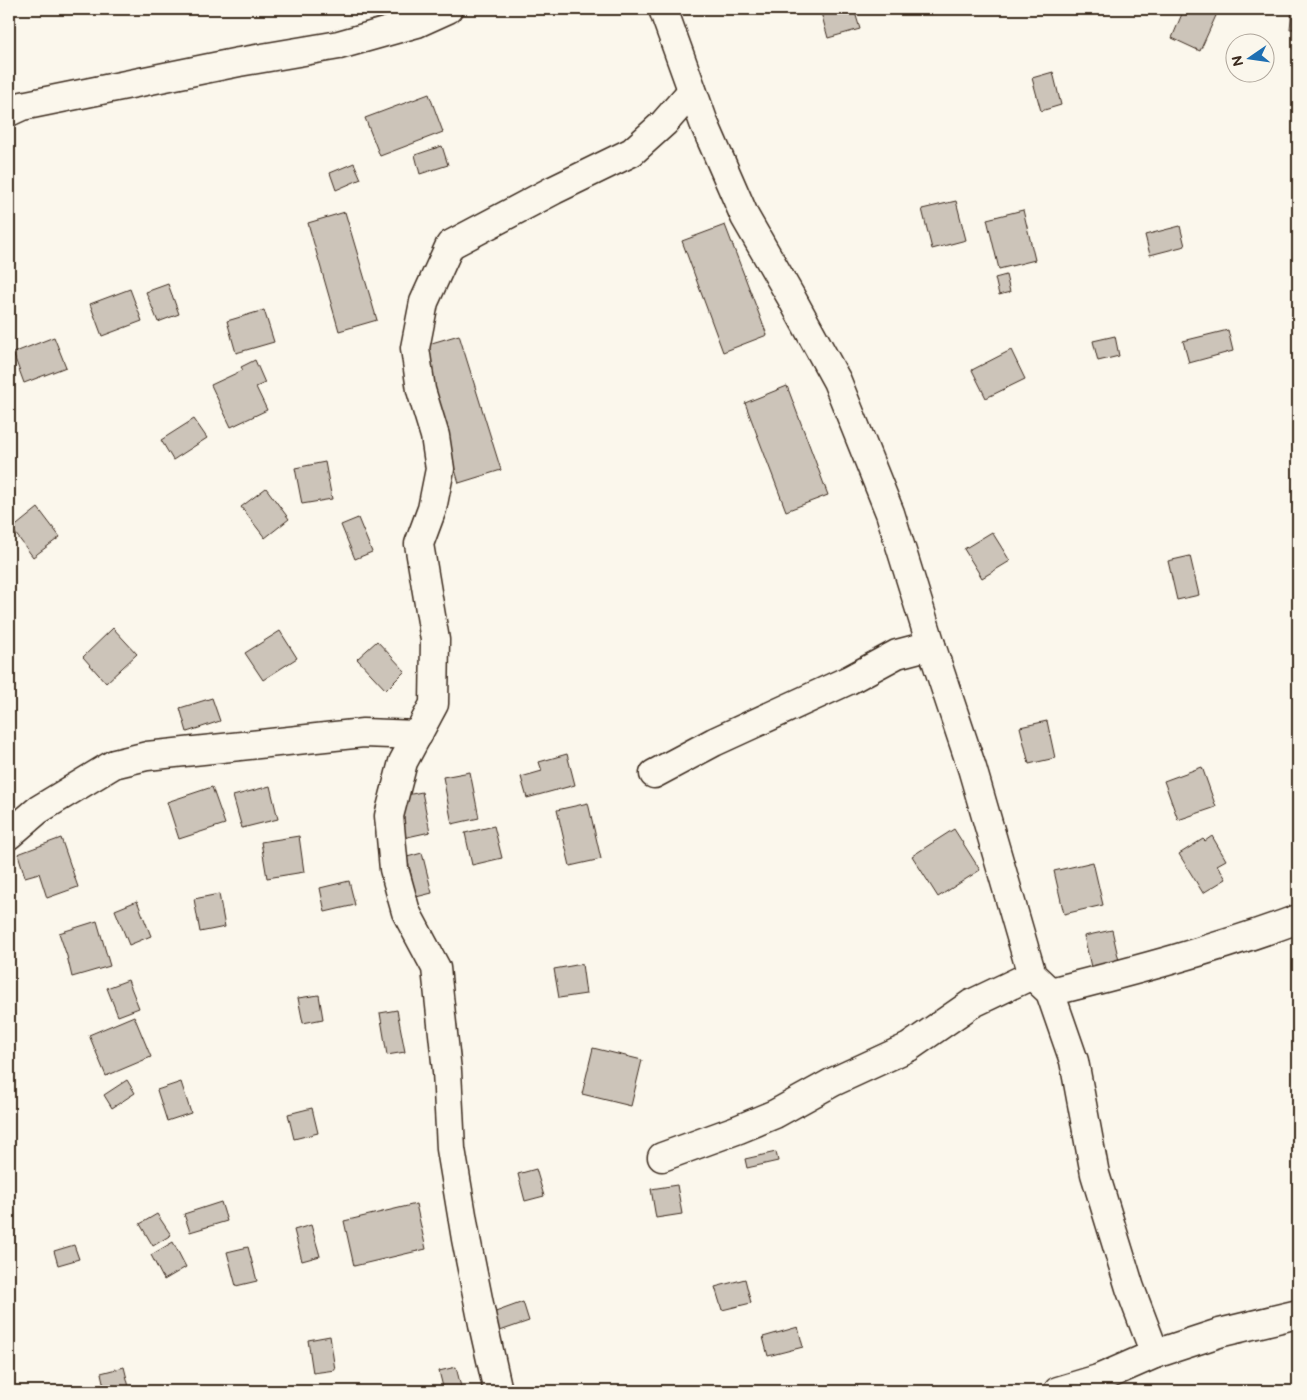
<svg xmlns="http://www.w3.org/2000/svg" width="1307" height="1400" font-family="'Balsamiq Sans',sans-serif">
<rect width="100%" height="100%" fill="#fbf7ec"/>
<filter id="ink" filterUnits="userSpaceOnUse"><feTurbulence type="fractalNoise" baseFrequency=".02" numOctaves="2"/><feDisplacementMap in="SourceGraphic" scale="10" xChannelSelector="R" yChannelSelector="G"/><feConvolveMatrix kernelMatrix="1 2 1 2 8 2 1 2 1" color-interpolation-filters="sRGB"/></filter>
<g filter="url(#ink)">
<g fill="#ccc4b9" stroke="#3b2a1e">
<path d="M820,9H854L860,29L828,38Z"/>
<path d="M1184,9H1219L1200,51L1172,38Z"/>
<path d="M1292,9H1298V29H1290Z"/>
<path d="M1053,72L1061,105L1041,111L1032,78Z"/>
<path d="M429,94L443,132L380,156L365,118Z"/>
<path d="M442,146L448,165L420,174L415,155Z"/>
<path d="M354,163L361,179L336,190L330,173Z"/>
<path d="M956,201L966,240L932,249L922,209Z"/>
<path d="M1023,210L1035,260L999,269L987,219Z"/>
<path d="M345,212L377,320L339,331L308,223Z"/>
<path d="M725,225L767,335L723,352L682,241Z"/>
<path d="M1180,226L1185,246L1150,255L1145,235Z"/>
<path d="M1006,275L1010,292L999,295L995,278Z"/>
<path d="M168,284L179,314L158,322L146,292Z"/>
<path d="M130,289L142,321L102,336L90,304Z"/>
<path d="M264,310L274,342L236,353L227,321Z"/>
<path d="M1228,330L1233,351L1189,363L1183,341Z"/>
<path d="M459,335L501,470L459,483L418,347Z"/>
<path d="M1115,336L1119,356L1098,361L1093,341Z"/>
<path d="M54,337L66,367L24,383L13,353Z"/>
<path d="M1011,350L1025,379L986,398L972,370Z"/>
<path d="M255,360L265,383L256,387L267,410L231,427L211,385L243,370L241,367Z"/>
<path d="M787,386L828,495L786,511L745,403Z"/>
<path d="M194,419L207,438L173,460L161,440Z"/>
<path d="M325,462L332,499L302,504L295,468Z"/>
<path d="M266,488L289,519L265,538L241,507Z"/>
<path d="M38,508L60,537L33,557L12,529Z"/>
<path d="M358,518L372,552L355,559L341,525Z"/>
<path d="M992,532L1010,561L982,578L964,549Z"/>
<path d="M1190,556L1199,595L1177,600L1168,561Z"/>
<path d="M113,628L137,654L106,683L83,657Z"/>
<path d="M280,631L297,658L263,680L245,653Z"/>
<path d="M377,641L405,671L386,690L357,659Z"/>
<path d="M212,698L220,721L187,732L180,708Z"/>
<path d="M1047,721L1055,758L1029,764L1020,727Z"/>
<path d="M567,754L575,785L527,798L521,777L542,771L539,762Z"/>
<path d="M1202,767L1216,807L1178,820L1164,781Z"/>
<path d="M470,772L479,818L452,824L443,777Z"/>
<path d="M270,786L278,819L242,828L233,796Z"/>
<path d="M212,787L225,824L179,839L167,802Z"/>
<path d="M422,792L430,832L403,838L396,797Z"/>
<path d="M588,803L601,859L570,866L557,810Z"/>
<path d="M494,826L502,858L472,865L465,833Z"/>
<path d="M954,829L980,870L938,897L912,856Z"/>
<path d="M299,836L304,872L267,878L261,842Z"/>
<path d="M1212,836L1226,860L1217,865L1226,879L1203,893L1179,854L1203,839L1205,841Z"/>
<path d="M61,838L78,887L47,898L39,873L25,877L18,854Z"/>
<path d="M422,853L432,893L416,897L407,857Z"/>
<path d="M1093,862L1103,905L1064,914L1054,871Z"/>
<path d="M349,881L355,905L325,912L320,888Z"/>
<path d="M219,894L225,927L200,932L194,899Z"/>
<path d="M137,901L151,936L129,945L115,910Z"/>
<path d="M97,921L110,966L72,977L67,956L59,933Z"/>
<path d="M1112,930L1119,961L1091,967L1084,936Z"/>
<path d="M582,964L586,994L559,998L554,969Z"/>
<path d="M128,980L139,1008L118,1016L107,988Z"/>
<path d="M319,995L323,1019L303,1023L298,998Z"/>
<path d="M397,1010L405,1052L387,1055L380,1013Z"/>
<path d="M134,1016L151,1057L106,1076L89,1035Z"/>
<path d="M593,1048L642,1060L631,1106L582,1094Z"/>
<path d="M127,1080L135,1093L112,1108L104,1095Z"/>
<path d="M181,1082L191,1113L167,1121L157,1090Z"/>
<path d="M312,1108L318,1133L294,1139L288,1114Z"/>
<path d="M776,1152L778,1161L747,1168L745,1159Z"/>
<path d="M536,1169L544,1196L525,1201L518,1174Z"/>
<path d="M677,1185L682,1214L656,1218L651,1189Z"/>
<path d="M221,1202L227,1221L190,1232L184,1214Z"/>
<path d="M416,1204L426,1249L354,1266L344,1221Z"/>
<path d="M157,1214L171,1235L153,1246L140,1224Z"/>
<path d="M311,1225L320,1256L302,1261L294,1230Z"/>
<path d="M173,1242L186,1267L164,1280L151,1255Z"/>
<path d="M74,1245L79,1259L58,1265L54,1251Z"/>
<path d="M248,1247L257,1281L236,1286L227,1252Z"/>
<path d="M745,1279L751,1303L722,1310L715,1287Z"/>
<path d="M523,1302L529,1321L497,1332L490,1314Z"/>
<path d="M798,1327L803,1347L768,1356L763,1337Z"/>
<path d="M330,1336L335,1370L313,1373L308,1340Z"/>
<path d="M124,1367L130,1391H105L101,1373Z"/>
<path d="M456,1367L462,1391H444L439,1371Z"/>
</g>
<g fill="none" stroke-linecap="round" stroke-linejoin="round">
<g stroke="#3b2a1e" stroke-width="31">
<g id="minor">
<path d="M663,9L704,123L745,217L791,297L837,381L890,513L931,645L972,768L1032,975L1050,992L1074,1061L1095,1174L1130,1288L1155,1354"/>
<path d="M9,112L22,106L239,62L339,45L417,23L448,9"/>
<path d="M654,774L714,742L849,680L897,654L931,645"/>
<path d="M9,835L38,810L114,764L147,756L363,733L418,735"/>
<path d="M1050,992C1134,971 1217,949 1298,919"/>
<path d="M662,1157L739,1129L775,1114L833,1082L909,1047L971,1004L1032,975"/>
<path d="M498,1391L483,1324L466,1239L451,1149L447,1071L436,968L406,912L394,869L389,816L403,762L434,704L435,640L419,544L432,509L440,469L435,436L421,390L415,348L424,302L450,245L554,190L632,152L664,123L692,91"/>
<path d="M1058,1391L1098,1379L1155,1354L1219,1333L1298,1314"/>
</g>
</g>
<use href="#minor" stroke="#fbf7ec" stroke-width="28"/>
</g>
</g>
<rect width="1307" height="1400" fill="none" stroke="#fbf7ec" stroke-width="30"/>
<rect x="15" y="15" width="1277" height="1370" fill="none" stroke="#3b2a1e" stroke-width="2" filter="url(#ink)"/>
<g transform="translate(1250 58) rotate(257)"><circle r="24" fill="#fbf7ec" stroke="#aea59a"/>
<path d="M0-4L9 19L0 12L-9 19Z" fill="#1f6fb2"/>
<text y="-8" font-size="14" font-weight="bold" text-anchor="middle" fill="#3b2a1e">N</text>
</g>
</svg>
